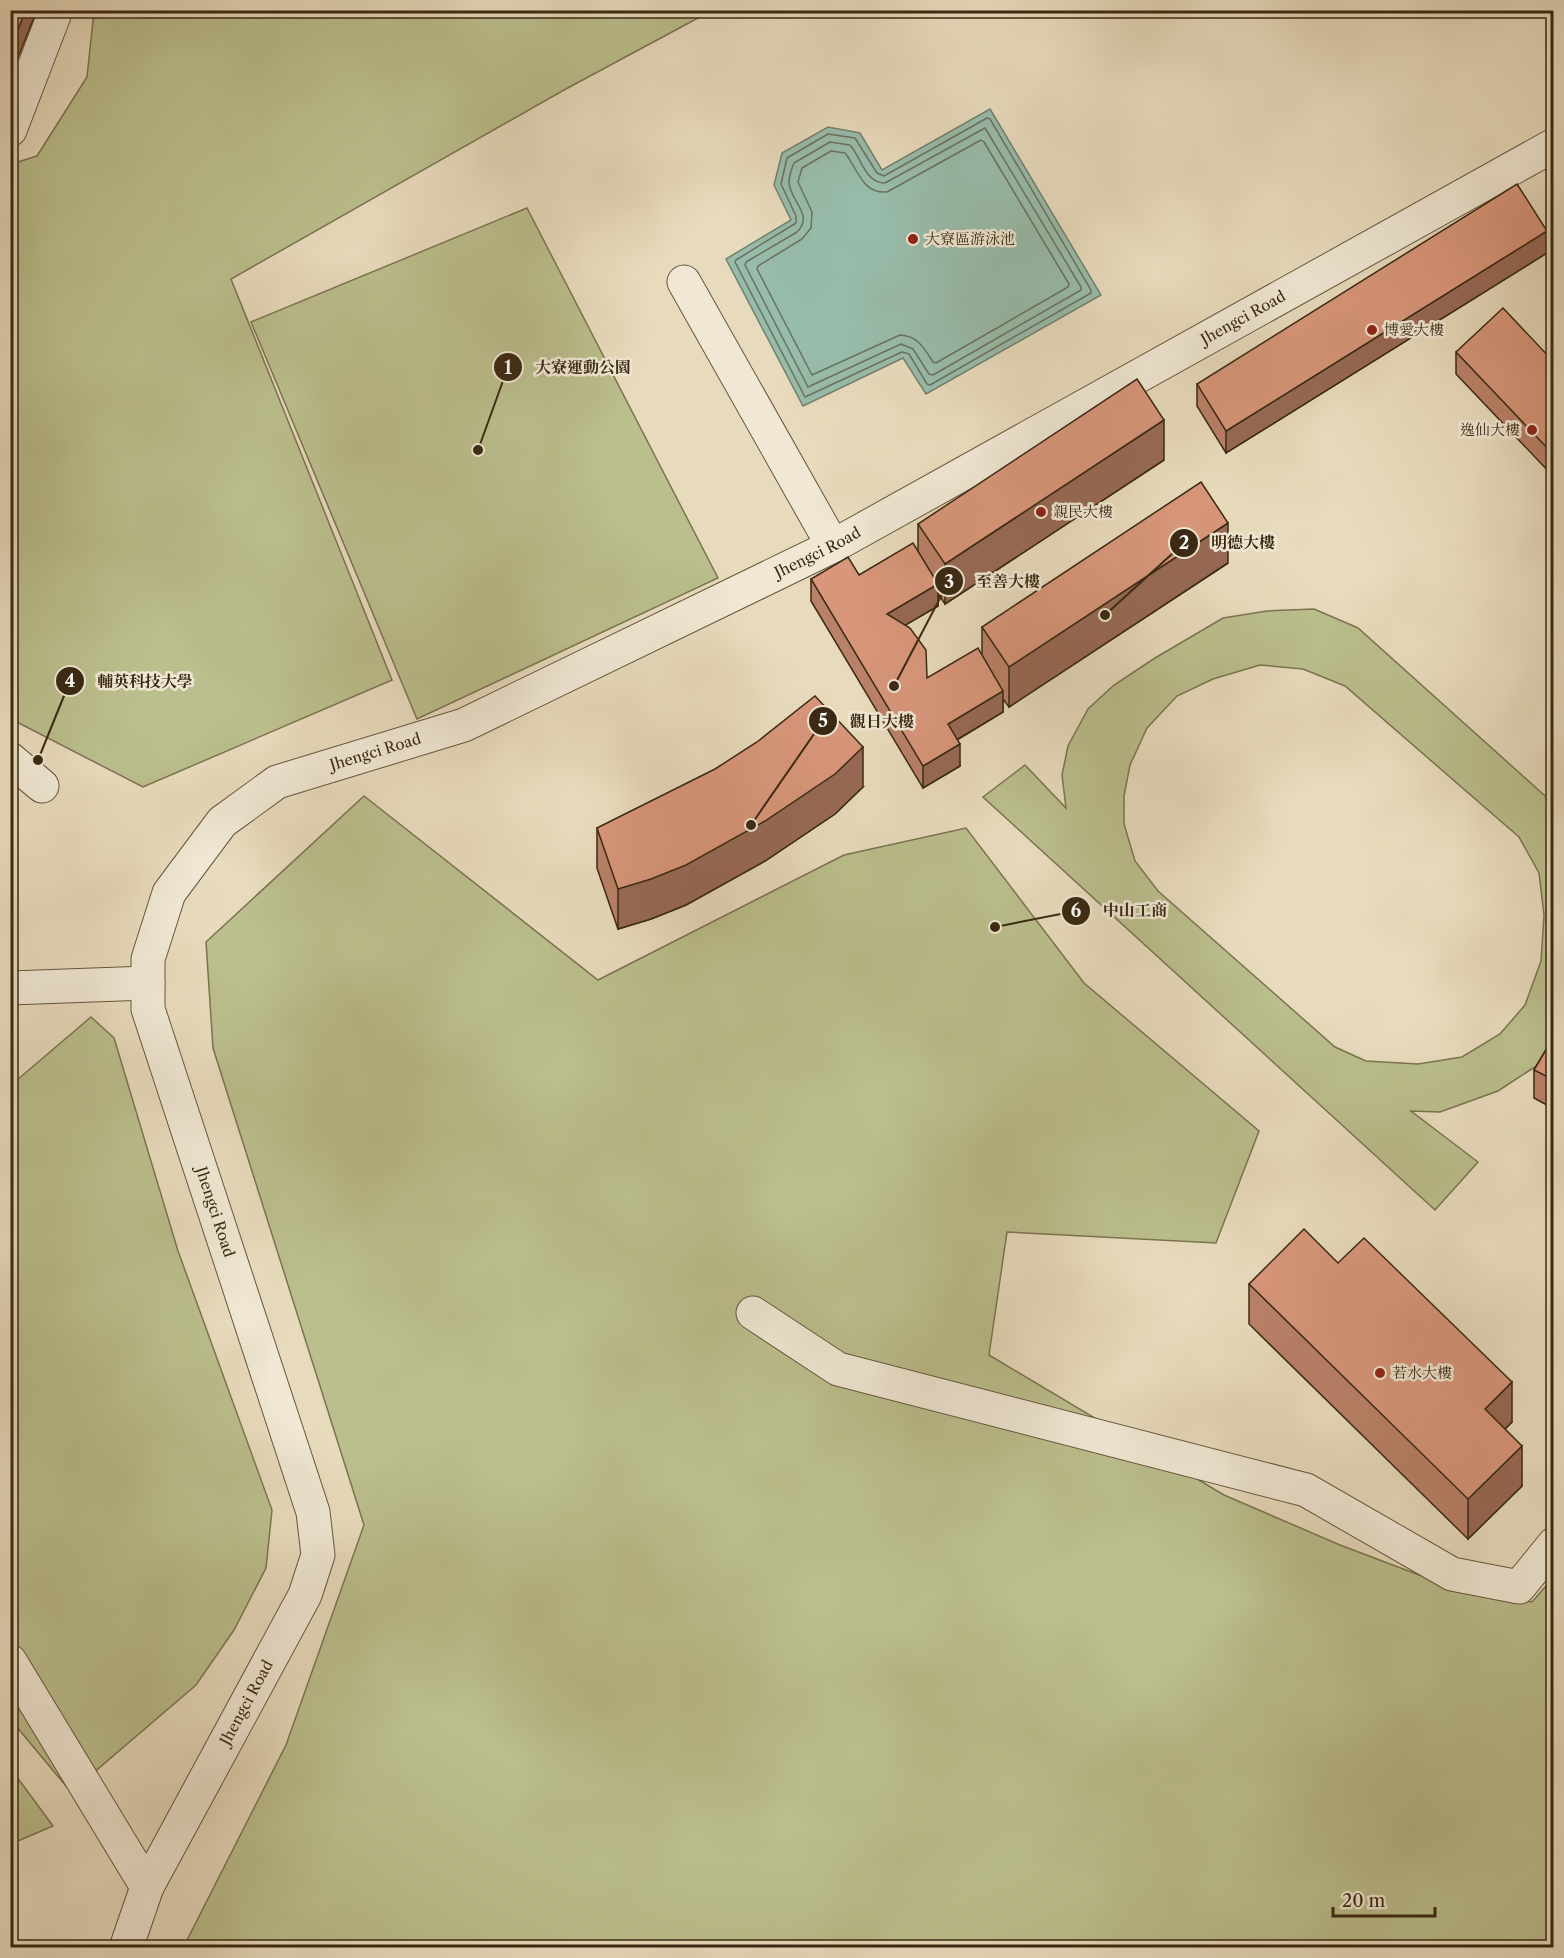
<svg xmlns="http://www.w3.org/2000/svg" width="1564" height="1958" font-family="'Libre Caslon Text','Noto Serif TC',serif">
<rect width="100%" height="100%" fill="#e8dbbd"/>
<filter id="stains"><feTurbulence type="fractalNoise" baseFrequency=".00333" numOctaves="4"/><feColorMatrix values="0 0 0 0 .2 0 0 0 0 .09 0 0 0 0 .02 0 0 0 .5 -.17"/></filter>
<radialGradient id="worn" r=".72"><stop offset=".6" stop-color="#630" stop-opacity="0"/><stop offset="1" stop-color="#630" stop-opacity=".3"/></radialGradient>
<g fill="#bbbe8d" stroke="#7a7450" stroke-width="1.5" fill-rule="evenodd">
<path d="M94,11H711L564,90L231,279L392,680L143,787L11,719V164L37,156L87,77Z"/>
<path d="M527,208L718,578L417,719L251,322Z"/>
<path d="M1314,609L1358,628L1553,803V1047L1547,1059L1498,1091L1440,1112L1411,1111L1478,1162L1435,1210L983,797L1025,765L1066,808L1062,775L1068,746L1088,709L1114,685L1155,658L1223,618L1267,611ZM1260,665L1303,669L1345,686L1519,837L1539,873L1544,915L1541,961L1525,1005L1500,1034L1462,1057L1418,1064L1366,1061L1335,1047L1158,891L1135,861L1124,824V796L1130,765L1147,728L1177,696L1213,679Z"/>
<path d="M364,796L598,980L844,855L966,828L1084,983L1259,1131L1216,1243L1007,1232L989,1355L1224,1495L1340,1545L1435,1581L1532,1602L1553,1578V1947L183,1948L286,1745L364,1525L213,1048L206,942Z"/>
<path d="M91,1017L114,1038L178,1251L272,1510L266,1568L234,1630L196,1685L71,1792L11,1720L10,1086Z"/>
<path d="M11,1769L53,1826L11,1844H10Z"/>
</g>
<path fill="#98bcab" stroke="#72816e" stroke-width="1.5" d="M990,109L1101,295L926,394L903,358L803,406L726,259L791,220L774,185L782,153L828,127L860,133L882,170Z"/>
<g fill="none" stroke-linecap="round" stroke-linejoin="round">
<g stroke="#69725f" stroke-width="1.5">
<path d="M987,118L990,119L1091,290V293L930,385L927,384L909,354L902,352L805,397L735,262L736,260L796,223V216L781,184L787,158L828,134L855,138L877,173L884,176Z"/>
<path d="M985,128L1081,287V290L933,375L929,374L913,349L901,344L808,387L745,265L746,262L797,232C815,215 789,200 789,182C789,176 792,168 794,163L830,142L850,145C861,157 865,183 885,183Z"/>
<path d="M981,140L984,142L1069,284L1068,287L936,363L933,362C924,348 918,336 900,335L812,375L757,269L758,266L802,239L811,228L812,212L798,182L802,168L831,151L845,153C858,169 862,194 887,192Z"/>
</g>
<g stroke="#66563e" stroke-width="35">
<g id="minor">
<path d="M10,130L56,10"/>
<path d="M684,282L833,546"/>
<path d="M10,759L42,786"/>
<path d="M10,988L148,983"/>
<path d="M753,1313L838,1369L1306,1490L1452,1574L1519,1587L1554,1544"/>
<path d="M10,1661L147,1887"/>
<path id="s1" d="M126,1948L147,1887L305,1595L318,1555L313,1512L148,1009V959L169,893L222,822L277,782L464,725L833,546L1554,145"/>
</g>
</g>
<use href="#minor" stroke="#f0e8d4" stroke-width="33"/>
</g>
<g fill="#ba8169" stroke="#3a2913" stroke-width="1.5">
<path d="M1547,253L1226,453L1197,406V384Z"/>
<path d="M1456,352L1554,362V477L1456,374Z"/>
<path d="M1164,460L945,604L938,594V606L905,625L927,678L982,656V627L1228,563L1009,707L1003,699V712L957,740L960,766L923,788L811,601V579L859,575L918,551V524Z"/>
<path d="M863,787L835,814L765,861L686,905L651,919L618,929L597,868V828Z"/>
<path d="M1554,1036V1109L1534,1098V1070Z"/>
<path d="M1338,1263L1512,1422L1505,1429L1522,1486L1468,1539L1249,1324V1284Z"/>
</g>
<g fill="#976955" stroke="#3a2913" stroke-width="1.5">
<path d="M26,10H37L10,77V48Z"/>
<path d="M1547,231V253L1226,453V431Z"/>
<path d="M1164,420V460L945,604V564Z"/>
<path d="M1228,523V563L1009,707V667Z"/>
<path d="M938,584V606L887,636V614Z"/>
<path d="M1003,691V712L948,745V724Z"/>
<path d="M960,744V766L923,788V766Z"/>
<path d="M863,747V787L835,814L765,861L686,905L651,919L618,929V889Z"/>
<path d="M1512,1382V1422L1485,1449V1409Z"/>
<path d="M1522,1446V1486L1468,1539V1499Z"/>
</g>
<g fill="#d8967a" stroke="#3a2913" stroke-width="1.5">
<path d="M10,10H26L10,48Z"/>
<path d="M1517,184L1547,231L1226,431L1197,384Z"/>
<path d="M1503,308L1554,362V455L1456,352Z"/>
<path d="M1137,379L1164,420L945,564L918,524Z"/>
<path d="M1201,482L1228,523L1009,667L982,627Z"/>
<path d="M913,543L938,584L887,614L910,628L926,650L927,678L978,648L1003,691L948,724L960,744L923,766L811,579L848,557L859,575Z"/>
<path d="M815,696L863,747L835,774L765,821L686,865L651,879L618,889L597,828L715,769L757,742Z"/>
<path d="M1554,1036V1080L1534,1070Z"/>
<path d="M1304,1229L1338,1263L1364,1238L1512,1382L1485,1409L1522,1446L1468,1499L1249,1284Z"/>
</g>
<g fill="#8f2418" stroke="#f0e8d4" stroke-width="2">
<circle cx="913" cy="239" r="6"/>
<circle cx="1372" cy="330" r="6"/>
<circle cx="1532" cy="430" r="6"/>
<circle cx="1041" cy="512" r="6"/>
<circle cx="1380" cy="1373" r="6"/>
</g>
<g text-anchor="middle" stroke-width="5" stroke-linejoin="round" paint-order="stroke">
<g font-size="15" fill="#3a2913" stroke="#f0e8d4" text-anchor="start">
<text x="925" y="244">大寮區游泳池</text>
<text x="1384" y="335">博愛大樓</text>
<text x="1520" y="435" text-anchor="end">逸仙大樓</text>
<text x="1053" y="517">親民大樓</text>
<text x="1392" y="1378">若水大樓</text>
</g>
<g font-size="15" fill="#3a2913" stroke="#f0e8d4">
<text dy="5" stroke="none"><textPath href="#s1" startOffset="2362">Jhengci Road</textPath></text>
<text dy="5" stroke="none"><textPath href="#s1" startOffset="1876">Jhengci Road</textPath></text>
<text dy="5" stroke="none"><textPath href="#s1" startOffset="1390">Jhengci Road</textPath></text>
<text transform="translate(215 1212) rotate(72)" y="5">Jhengci Road</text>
<text dy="5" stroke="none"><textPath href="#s1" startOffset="274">Jhengci Road</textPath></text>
</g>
</g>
<path fill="none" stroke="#3a2913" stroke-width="2" d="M478 450L508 367M1105 615L1184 543M894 686L949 581M38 760L70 681M751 825L823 721M995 927L1076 911"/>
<g fill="#3a2913" stroke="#f0e8d4" stroke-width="2">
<circle cx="478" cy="450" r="6"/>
<circle cx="1105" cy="615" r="6"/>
<circle cx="894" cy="686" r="6"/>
<circle cx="38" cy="760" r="6"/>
<circle cx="751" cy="825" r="6"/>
<circle cx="995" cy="927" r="6"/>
<circle cx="508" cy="367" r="15"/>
<circle cx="1184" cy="543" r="15"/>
<circle cx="949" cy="581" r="15"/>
<circle cx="70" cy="681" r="15"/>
<circle cx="823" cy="721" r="15"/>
<circle cx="1076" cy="911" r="15"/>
</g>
<g font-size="18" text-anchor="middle" font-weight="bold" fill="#fff">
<text x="508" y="374">1</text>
<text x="1184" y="549">2</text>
<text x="949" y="588">3</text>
<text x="70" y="687">4</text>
<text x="823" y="727">5</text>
<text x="1076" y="917">6</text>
</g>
<g font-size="16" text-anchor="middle" font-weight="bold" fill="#3a2913" stroke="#f0e8d4" stroke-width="5" stroke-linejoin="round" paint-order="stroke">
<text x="583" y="373">大寮運動公園</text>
<text x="1243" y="548">明德大樓</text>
<text x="1008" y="587">至善大樓</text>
<text x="145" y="687">輔英科技大學</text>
<text x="882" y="727">觀日大樓</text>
<text x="1135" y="916">中山工商</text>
</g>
<rect width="1564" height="1958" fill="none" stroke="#e8dbbd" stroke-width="36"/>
<rect x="12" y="12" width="1540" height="1934" fill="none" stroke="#3a2913" stroke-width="3"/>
<rect x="18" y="18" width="1528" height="1922" fill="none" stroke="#3a2913" stroke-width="1.5"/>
<path d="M1333 1907v9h102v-9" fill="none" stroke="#3a2913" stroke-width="3"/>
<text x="1342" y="1907" font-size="18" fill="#3a2913" stroke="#f0e8d4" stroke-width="4.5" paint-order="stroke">20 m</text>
<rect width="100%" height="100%" filter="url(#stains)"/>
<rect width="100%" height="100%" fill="url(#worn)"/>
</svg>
